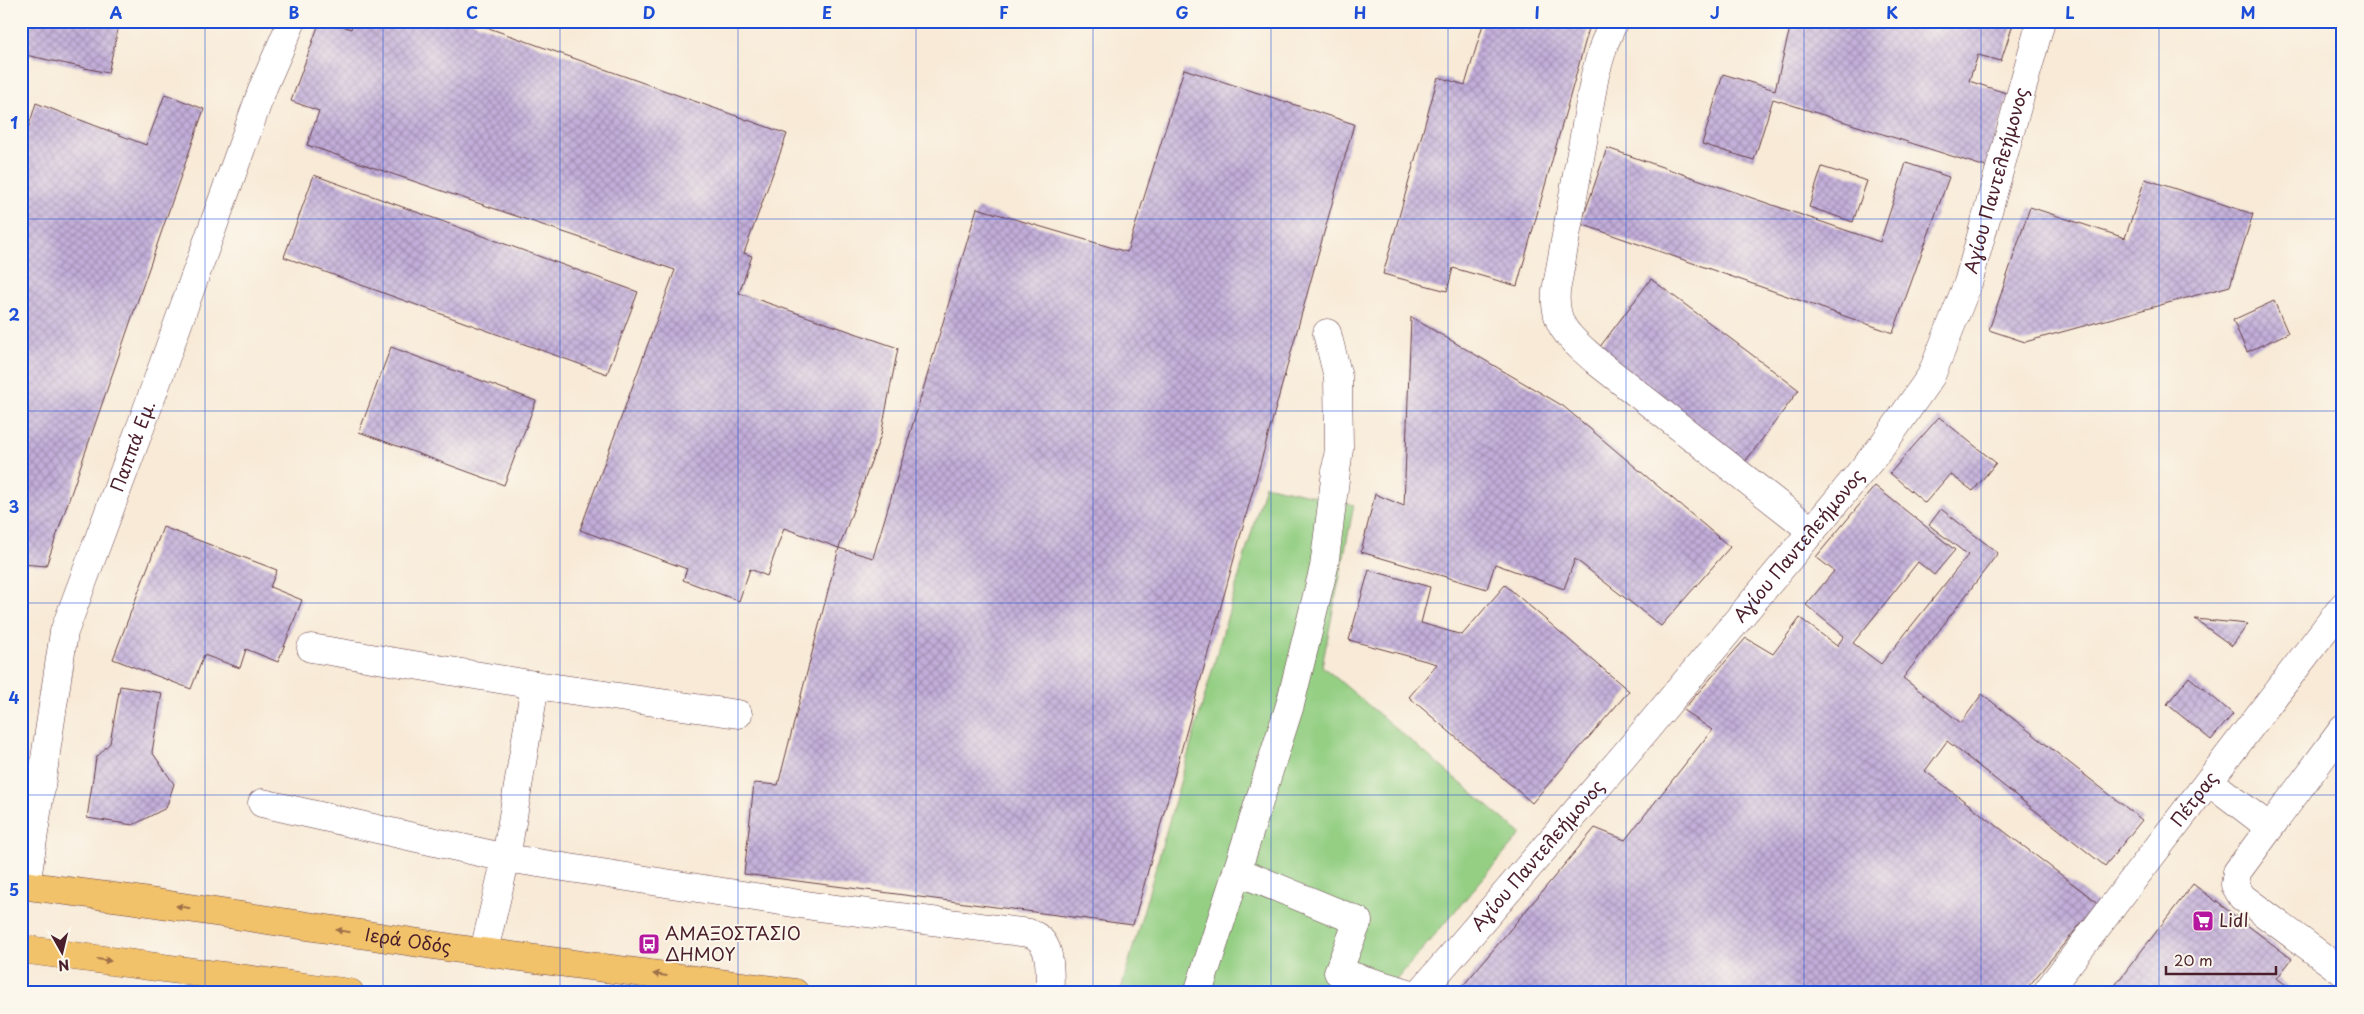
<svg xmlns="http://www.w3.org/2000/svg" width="2364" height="1014" font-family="'Playpen Sans',sans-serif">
<defs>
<pattern id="building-cross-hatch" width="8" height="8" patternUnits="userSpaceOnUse" patternTransform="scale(1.25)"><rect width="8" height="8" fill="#c2aeda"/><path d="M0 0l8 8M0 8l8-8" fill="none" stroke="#a08db1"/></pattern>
</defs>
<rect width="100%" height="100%" fill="#fbf7ec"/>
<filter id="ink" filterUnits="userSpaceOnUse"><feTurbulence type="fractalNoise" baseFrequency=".02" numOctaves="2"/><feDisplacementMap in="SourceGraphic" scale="10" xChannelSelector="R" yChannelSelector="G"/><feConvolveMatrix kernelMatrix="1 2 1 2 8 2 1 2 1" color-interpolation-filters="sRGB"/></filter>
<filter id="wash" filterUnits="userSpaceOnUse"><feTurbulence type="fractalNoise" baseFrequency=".0096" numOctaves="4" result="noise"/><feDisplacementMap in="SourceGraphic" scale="20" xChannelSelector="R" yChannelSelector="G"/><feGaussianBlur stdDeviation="1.12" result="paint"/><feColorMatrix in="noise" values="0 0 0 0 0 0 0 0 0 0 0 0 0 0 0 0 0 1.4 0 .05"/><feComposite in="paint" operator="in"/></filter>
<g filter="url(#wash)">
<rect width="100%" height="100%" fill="#f8ead7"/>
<path fill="#94cf84" stroke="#6f7758" d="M1265,485L1354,505L1322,666L1521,834L1397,979L1389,993H1120Z"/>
<g id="blocks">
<g fill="url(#building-cross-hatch)">
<path d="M21,21H120L108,73L21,54Z"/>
<path d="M320,21H329L351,29L353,21H469L787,134L744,253L752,256L739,293L898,348L881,435L839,548L784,528L767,576L750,569L739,601L683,580L687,569L580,530L675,270L307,145L319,111L291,101Z"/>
<path d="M1484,21H1591L1517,286L1453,268L1447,291L1383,274L1438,77L1465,85Z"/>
<path d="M1769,21H2014L2001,61L1978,55L1969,81L2009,94L1986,167L1773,99L1754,160L1702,144L1723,74L1775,90L1790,28Z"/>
<path d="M1184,69L1354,124L1133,925L744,874L754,783L778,785L839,548L873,558L977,208L1127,252Z"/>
<path d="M165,94L204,109L46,566L21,564V151L36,103L146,145Z"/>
<path d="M1607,148L1880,242L1906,163L1949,177L1893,333L1581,224Z"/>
<path d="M1822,167L1867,181L1853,222L1809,207Z"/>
<path d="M314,175L638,292L607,374L284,257Z"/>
<path d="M2145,179L2253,214L2230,286L2025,342L1989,330L2030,207L2125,238Z"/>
<path d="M1651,279L1799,390L1742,466L1593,356Z"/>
<path d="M2274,301L2288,333L2247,352L2233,320Z"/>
<path d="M1411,317L1563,406L1730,547L1661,626L1575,559L1564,589L1495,564L1487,589L1361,552L1375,494L1404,506Z"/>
<path d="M391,347L536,401L504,485L359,432Z"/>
<path d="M1939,417L1996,463L1973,491L1950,474L1925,503L1890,473Z"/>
<path d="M1875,486L1955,550L1934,575L1918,562L1853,643L1881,664L1968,555L1929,525L1941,509L1998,553L1903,678L1961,723L1982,694L2142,820L2105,866L1947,741L1925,771L2098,903L2023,993H1457L1595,828L1625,840L1712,730L1683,710L1746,638L1773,654L1800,618L1837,646L1844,636L1806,605L1834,571L1816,557Z"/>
<path d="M163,527L277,570L270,587L302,600L278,662L246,649L240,668L204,655L191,689L113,659Z"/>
<path d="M1369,570L1430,587L1421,623L1462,635L1505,585L1629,691L1532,803L1409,697L1437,664L1349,640Z"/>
<path d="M2195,619L2248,624L2232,646Z"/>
<path d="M2189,677L2233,714L2211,740L2167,704Z"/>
<path d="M120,686L162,693L152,752L174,784L166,808L133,825L87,818L96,758L110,743Z"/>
<path d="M2193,884L2292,959L2277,978L2296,993H2109Z"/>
</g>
</g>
</g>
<g filter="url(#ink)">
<use href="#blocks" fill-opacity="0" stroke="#643d45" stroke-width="1"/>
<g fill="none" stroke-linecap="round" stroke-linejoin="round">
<g stroke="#643d45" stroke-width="29">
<g id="minor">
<path d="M1614,21L1604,44L1595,75L1556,291C1553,328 1572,339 1597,362L1812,531"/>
<path d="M311,648L535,685L738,714"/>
<path d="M2343,729L2237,872L2235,885L2242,897L2343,972"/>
<path d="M2209,781L2269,827"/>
<path d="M262,803L506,858L819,907L1029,933C1054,941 1049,971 1050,993"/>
<path d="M1237,871L1358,921L1338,972L1408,993"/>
<path id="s1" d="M26,886L64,632L145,415L264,85L292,21"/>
<path d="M484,951L506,858L535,685"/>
<path d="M1198,993L1290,705L1324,567L1339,448L1338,377L1327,333"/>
<path id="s2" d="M1420,993L1623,757L1812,531L1882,446L1931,376L1968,283L2041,21"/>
<path id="s3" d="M2046,993L2343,606"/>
</g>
</g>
<g stroke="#643d45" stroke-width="29">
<g id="major">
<path id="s4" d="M21,885L129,899L459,949L795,993"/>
<path d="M21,949L350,993"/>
</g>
</g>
<use href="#minor" stroke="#fff" stroke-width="28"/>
<use href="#major" stroke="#f2c26a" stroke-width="28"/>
</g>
<defs><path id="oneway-solid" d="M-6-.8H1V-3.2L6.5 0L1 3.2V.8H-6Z" transform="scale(1.25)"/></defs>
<g fill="#9e704a">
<use href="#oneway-solid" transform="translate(183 907) rotate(-171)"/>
<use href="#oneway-solid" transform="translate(343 931) rotate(-171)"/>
<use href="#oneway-solid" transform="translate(104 960) rotate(8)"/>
<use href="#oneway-solid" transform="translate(660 975) rotate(-172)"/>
</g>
</g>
<path fill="none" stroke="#1d4ed8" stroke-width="1" stroke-opacity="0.55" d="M205,21V993M383,21V993M560,21V993M738,21V993M916,21V993M1093,21V993M1271,21V993M1448,21V993M1626,21V993M1804,21V993M1981,21V993M2159,21V993M21,219H2343M21,411H2343M21,603H2343M21,795H2343"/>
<defs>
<g id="supermarket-square" transform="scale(1.125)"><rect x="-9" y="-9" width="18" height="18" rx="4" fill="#b5179e" stroke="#fbf7ec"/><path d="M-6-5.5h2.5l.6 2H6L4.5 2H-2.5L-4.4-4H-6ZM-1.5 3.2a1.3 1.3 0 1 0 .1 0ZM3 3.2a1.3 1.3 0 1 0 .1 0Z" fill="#fff"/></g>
<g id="bus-square" transform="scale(1.125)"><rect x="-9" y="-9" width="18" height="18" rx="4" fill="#b5179e" stroke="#fbf7ec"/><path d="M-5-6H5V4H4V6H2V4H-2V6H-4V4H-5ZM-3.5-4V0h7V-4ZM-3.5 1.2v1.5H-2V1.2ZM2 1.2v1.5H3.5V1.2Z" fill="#fff"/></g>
</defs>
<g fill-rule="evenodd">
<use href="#supermarket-square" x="2203" y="921"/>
<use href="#bus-square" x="649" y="944"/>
</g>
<g text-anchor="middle" stroke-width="4" stroke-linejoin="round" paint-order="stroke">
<g font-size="18" fill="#4a1f2b" stroke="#fbf7ec">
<text dy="6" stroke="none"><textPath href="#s2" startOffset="1008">Αγίου Παντελεήμονος</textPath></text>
<text dy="6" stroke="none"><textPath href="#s1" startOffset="455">Παππά Εμ.</textPath></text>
<text dy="6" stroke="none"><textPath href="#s2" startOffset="586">Αγίου Παντελεήμονος</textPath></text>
<text dy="6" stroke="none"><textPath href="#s3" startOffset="244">Πέτρας</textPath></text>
<text dy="6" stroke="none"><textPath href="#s2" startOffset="181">Αγίου Παντελεήμονος</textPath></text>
<text dy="6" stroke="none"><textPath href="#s4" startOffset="391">Ιερά Οδός</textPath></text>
</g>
<g font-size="18" fill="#4a1f2b" stroke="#fbf7ec" text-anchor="start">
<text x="2219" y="927">Lidl</text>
<text x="665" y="940">ΑΜΑΞΟΣΤΑΣΙΟ<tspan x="665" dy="21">ΔΗΜΟΥ</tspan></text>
</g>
</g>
<rect width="2364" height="1014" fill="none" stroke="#fbf7ec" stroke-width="55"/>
<g transform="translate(62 952) rotate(172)" stroke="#fbf7ec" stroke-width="4" paint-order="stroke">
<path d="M0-4L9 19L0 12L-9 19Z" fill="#4a1f2b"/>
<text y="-8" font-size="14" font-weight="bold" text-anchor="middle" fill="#4a1f2b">N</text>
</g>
<path d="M2166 966v8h110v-8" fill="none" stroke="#4a1f2b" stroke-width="2.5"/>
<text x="2174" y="966" font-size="15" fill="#4a1f2b" stroke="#fbf7ec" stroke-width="4" paint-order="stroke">20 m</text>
<rect x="28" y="28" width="2308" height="958" fill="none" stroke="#1d4ed8" stroke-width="2"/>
<g font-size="16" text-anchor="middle" font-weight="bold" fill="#1d4ed8">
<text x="116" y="19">A</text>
<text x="294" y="19">B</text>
<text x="472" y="19">C</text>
<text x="649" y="19">D</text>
<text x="827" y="19">E</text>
<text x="1004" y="19">F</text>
<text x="1182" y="19">G</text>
<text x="1360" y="19">H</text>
<text x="1537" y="19">I</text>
<text x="1715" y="19">J</text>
<text x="1892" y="19">K</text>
<text x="2070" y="19">L</text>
<text x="2248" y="19">M</text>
<text x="14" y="129">1</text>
<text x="14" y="321">2</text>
<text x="14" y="513">3</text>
<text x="14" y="704">4</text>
<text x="14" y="896">5</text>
</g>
</svg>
